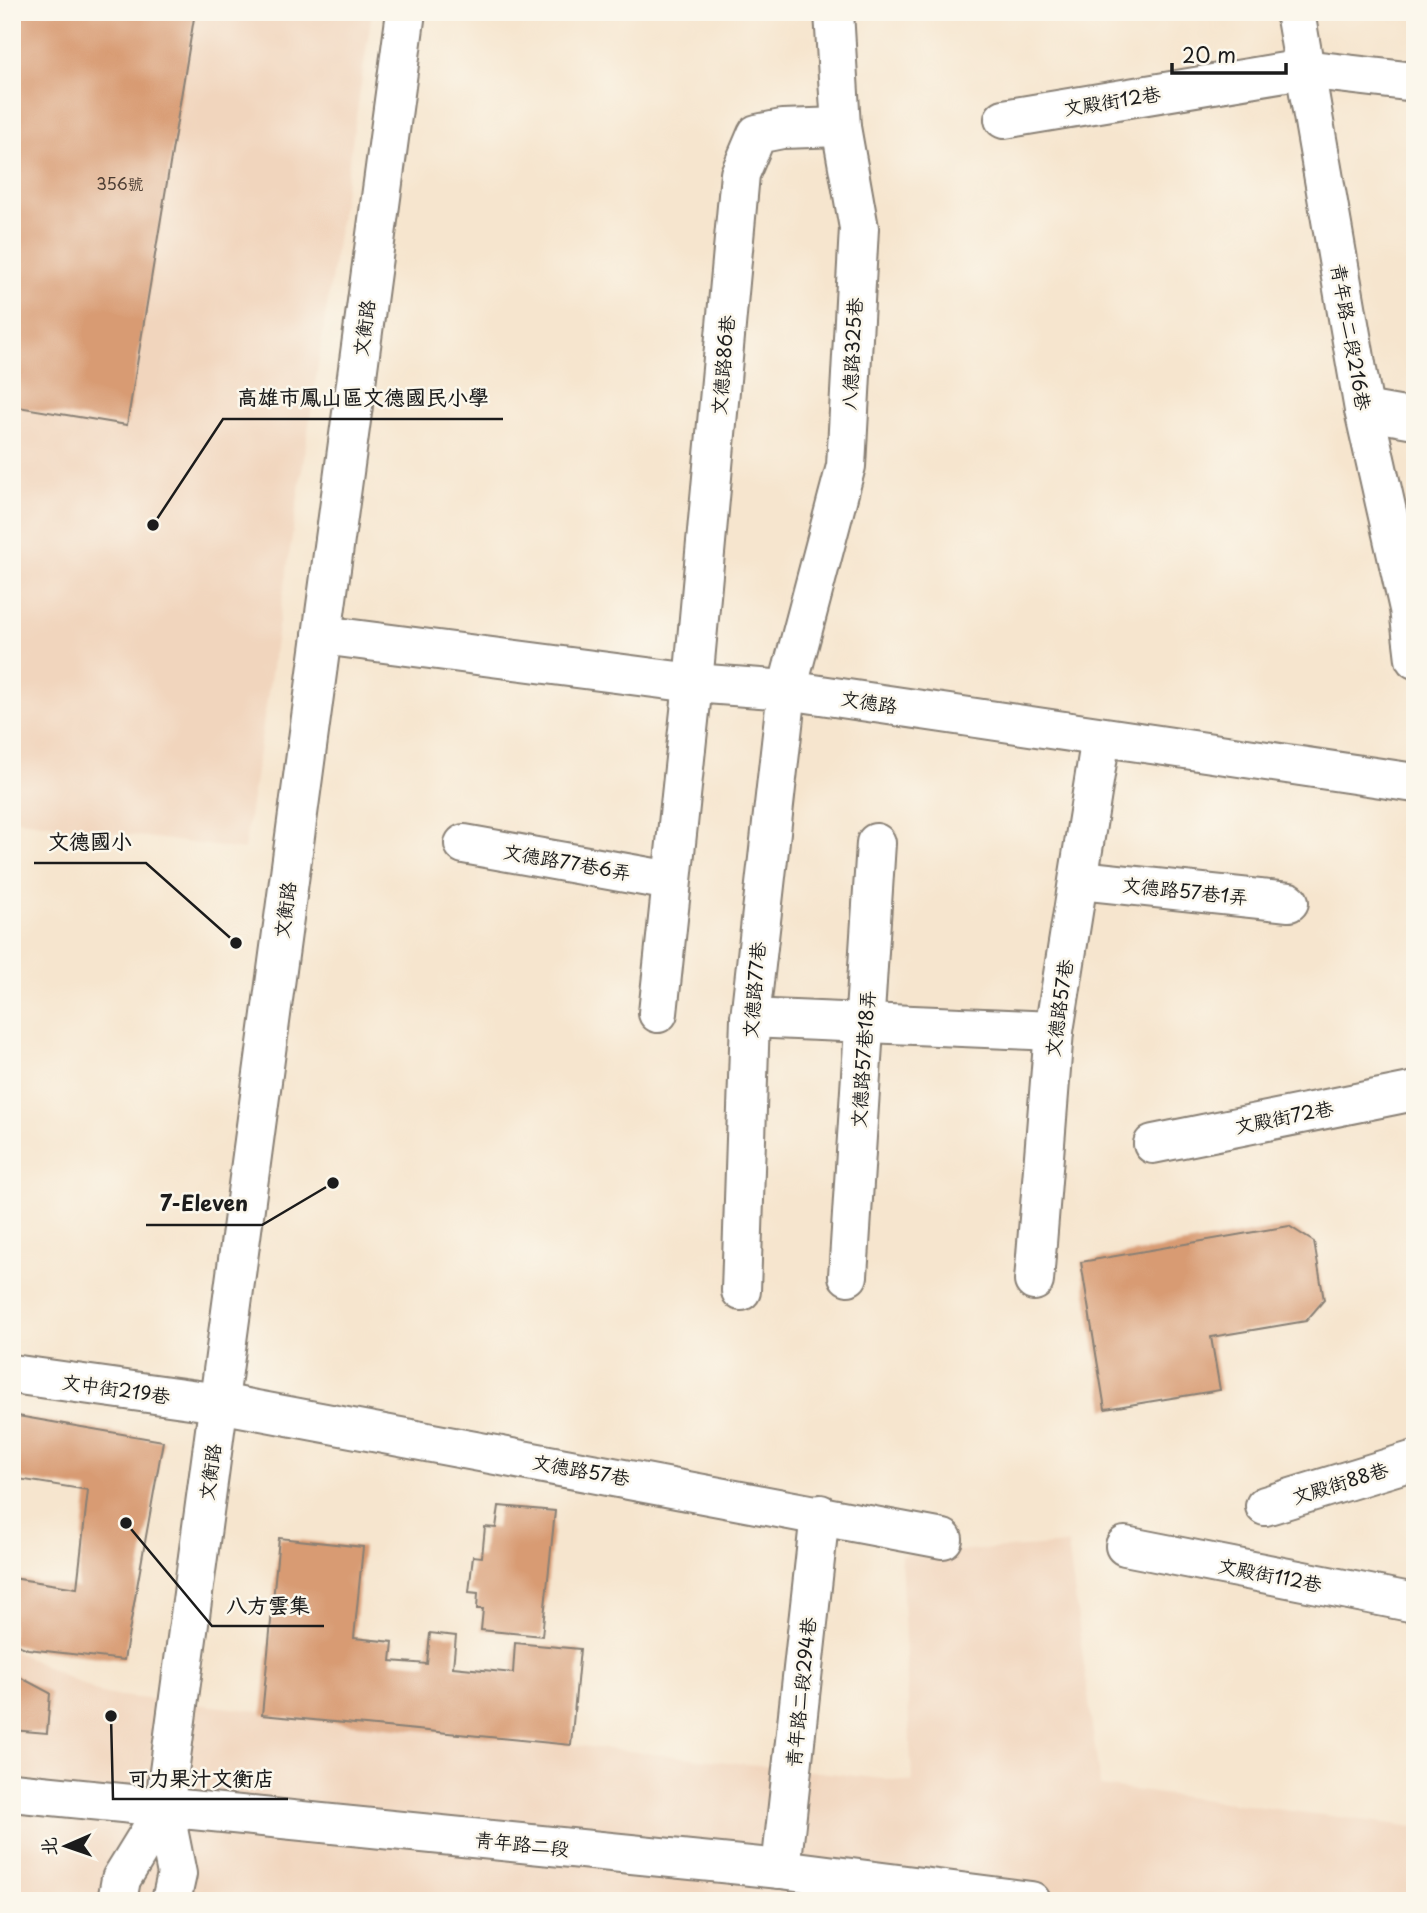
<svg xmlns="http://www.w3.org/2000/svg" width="1427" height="1913" font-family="'Playpen Sans','LXGW WenKai TC',sans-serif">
<rect width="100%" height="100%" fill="#fbf7ec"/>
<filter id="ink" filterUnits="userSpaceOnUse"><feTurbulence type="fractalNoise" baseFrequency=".0143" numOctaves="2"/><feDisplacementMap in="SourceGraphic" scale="14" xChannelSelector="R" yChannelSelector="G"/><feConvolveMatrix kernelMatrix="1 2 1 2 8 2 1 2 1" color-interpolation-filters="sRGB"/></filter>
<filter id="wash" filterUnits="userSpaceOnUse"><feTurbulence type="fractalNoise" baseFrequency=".00686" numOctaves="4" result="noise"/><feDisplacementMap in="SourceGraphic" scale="28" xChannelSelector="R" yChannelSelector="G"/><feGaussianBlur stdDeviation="1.57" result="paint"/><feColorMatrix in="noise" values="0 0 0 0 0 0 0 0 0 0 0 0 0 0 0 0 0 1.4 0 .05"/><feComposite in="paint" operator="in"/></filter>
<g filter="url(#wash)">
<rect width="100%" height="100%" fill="#f6e5ce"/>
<g fill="#f1d5bd">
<path d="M12,12H372L244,850L12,819Z"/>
<path d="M1068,1544L1100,1786L1415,1827V1901H12V1650L102,1694L912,1782L901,1555Z"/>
</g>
<g id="blocks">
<g fill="#d89b73">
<path d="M12,12H195L127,425L12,406Z"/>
<path d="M1289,1226L1314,1242L1324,1300L1306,1321L1211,1337L1220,1390L1105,1409L1081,1262Z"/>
<path d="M12,1415L163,1441L124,1660L28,1649L12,1643V1578L77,1588L88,1490L12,1478Z"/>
<path d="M499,1506L555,1511L542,1636L481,1630L483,1609H477L478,1593L469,1592L473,1556L482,1557L485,1527L496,1528Z"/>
<path d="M279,1538L363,1547L354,1638L393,1642L391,1661L427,1664L430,1633L456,1636L453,1667L513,1673L515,1643L580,1649L571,1745L262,1715Z"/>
<path d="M12,1673L50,1693L47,1733L12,1730Z"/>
</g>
</g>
</g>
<g filter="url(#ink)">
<use href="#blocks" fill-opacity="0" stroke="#898075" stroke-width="2"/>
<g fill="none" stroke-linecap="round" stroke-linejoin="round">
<g stroke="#898075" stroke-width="42">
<g id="minor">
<path d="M1295,12L1364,410L1409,609L1415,659"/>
<path d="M1004,119L1303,69L1415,82"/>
<path d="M1364,410L1415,419"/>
<path d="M322,635L693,683L787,690L1415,783"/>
<path d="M464,844L671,881"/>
<path d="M1080,880L1289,902"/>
<path d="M658,1013L693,683L740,174L757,134L782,129L841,127"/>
<path d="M750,1018L1054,1031"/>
<path d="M1153,1144L1415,1091"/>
<path d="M848,1276L876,843"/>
<path d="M1034,1281L1054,1031L1101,737"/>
<path d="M741,1291L750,1018L787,690L846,466L859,228L841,127L834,12"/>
<path d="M12,1374L219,1403L943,1539"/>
<path d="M1265,1506L1415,1460"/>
<path d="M1125,1546L1415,1603"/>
<path d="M12,1792L781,1869L1031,1901"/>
<path d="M781,1869L820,1514"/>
<path d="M117,1901L121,1879L164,1809"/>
<path d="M171,1901L177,1874L164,1809L406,12"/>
</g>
</g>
<use href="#minor" stroke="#fff" stroke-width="38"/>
</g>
</g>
<g text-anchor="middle" stroke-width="5" stroke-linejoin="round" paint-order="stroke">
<g font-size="16" fill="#4b3c32">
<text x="120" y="190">356號</text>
</g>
<g font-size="19" fill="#1c1c1c" stroke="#fbf7ec">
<text transform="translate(1112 101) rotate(-9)" y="7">文殿街12巷</text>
<text transform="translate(364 328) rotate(-82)" y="7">文衡路</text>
<text transform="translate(1351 337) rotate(80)" y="7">青年路二段216巷</text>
<text transform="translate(852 354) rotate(-87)" y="7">八德路325巷</text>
<text transform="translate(723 365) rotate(-85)" y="7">文德路86巷</text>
<text transform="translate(869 702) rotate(9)" y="7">文德路</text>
<text transform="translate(567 862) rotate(10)" y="7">文德路77巷6弄</text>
<text transform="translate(1185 891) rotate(6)" y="7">文德路57巷1弄</text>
<text transform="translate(285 910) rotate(-82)" y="7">文衡路</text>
<text transform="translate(754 990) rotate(-85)" y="7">文德路77巷</text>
<text transform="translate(1059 1008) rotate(-82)" y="7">文德路57巷</text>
<text transform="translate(863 1059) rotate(-86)" y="7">文德路57巷18弄</text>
<text transform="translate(1284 1117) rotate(-11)" y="7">文殿街72巷</text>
<text transform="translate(116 1389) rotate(8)" y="7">文中街219巷</text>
<text transform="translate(581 1470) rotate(10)" y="7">文德路57巷</text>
<text transform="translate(210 1472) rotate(-82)" y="7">文衡路</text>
<text transform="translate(1340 1483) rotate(-17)" y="7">文殿街88巷</text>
<text transform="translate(1270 1575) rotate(11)" y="7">文殿街112巷</text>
<text transform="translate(801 1692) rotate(-84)" y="7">青年路二段294巷</text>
<text transform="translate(522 1844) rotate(6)" y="7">青年路二段</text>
</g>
</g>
<path fill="none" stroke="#1c1c1c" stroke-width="2.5" d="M153 525L223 419H503M236 943L146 863H34M333 1183L262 1225H146M126 1523L212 1626H324M111 1716L113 1799H288"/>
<g fill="#1c1c1c" stroke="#fbf7ec" stroke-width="2.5">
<circle cx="153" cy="525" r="7"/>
<circle cx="236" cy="943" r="7"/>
<circle cx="333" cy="1183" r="7"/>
<circle cx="126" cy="1523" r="7"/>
<circle cx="111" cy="1716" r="7"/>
</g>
<g font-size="21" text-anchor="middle" font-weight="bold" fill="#1c1c1c" stroke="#fbf7ec" stroke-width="5" stroke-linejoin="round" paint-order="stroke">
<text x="363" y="405">高雄市鳳山區文德國民小學</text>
<text x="90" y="849">文德國小</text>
<text x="204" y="1211">7-Eleven</text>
<text x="268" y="1613">八方雲集</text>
<text x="201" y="1786">可力果汁文衡店</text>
</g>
<rect width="1427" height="1913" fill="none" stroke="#fbf7ec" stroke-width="42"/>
<g transform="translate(66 1846) rotate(268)" stroke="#fbf7ec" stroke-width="5" paint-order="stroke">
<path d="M0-5L12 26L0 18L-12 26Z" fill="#1c1c1c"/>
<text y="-10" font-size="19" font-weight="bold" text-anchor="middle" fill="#1c1c1c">北</text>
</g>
<path d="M1172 63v10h114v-10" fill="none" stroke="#1c1c1c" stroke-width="3.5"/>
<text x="1182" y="63" font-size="21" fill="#1c1c1c" stroke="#fbf7ec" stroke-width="5" paint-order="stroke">20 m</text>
</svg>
